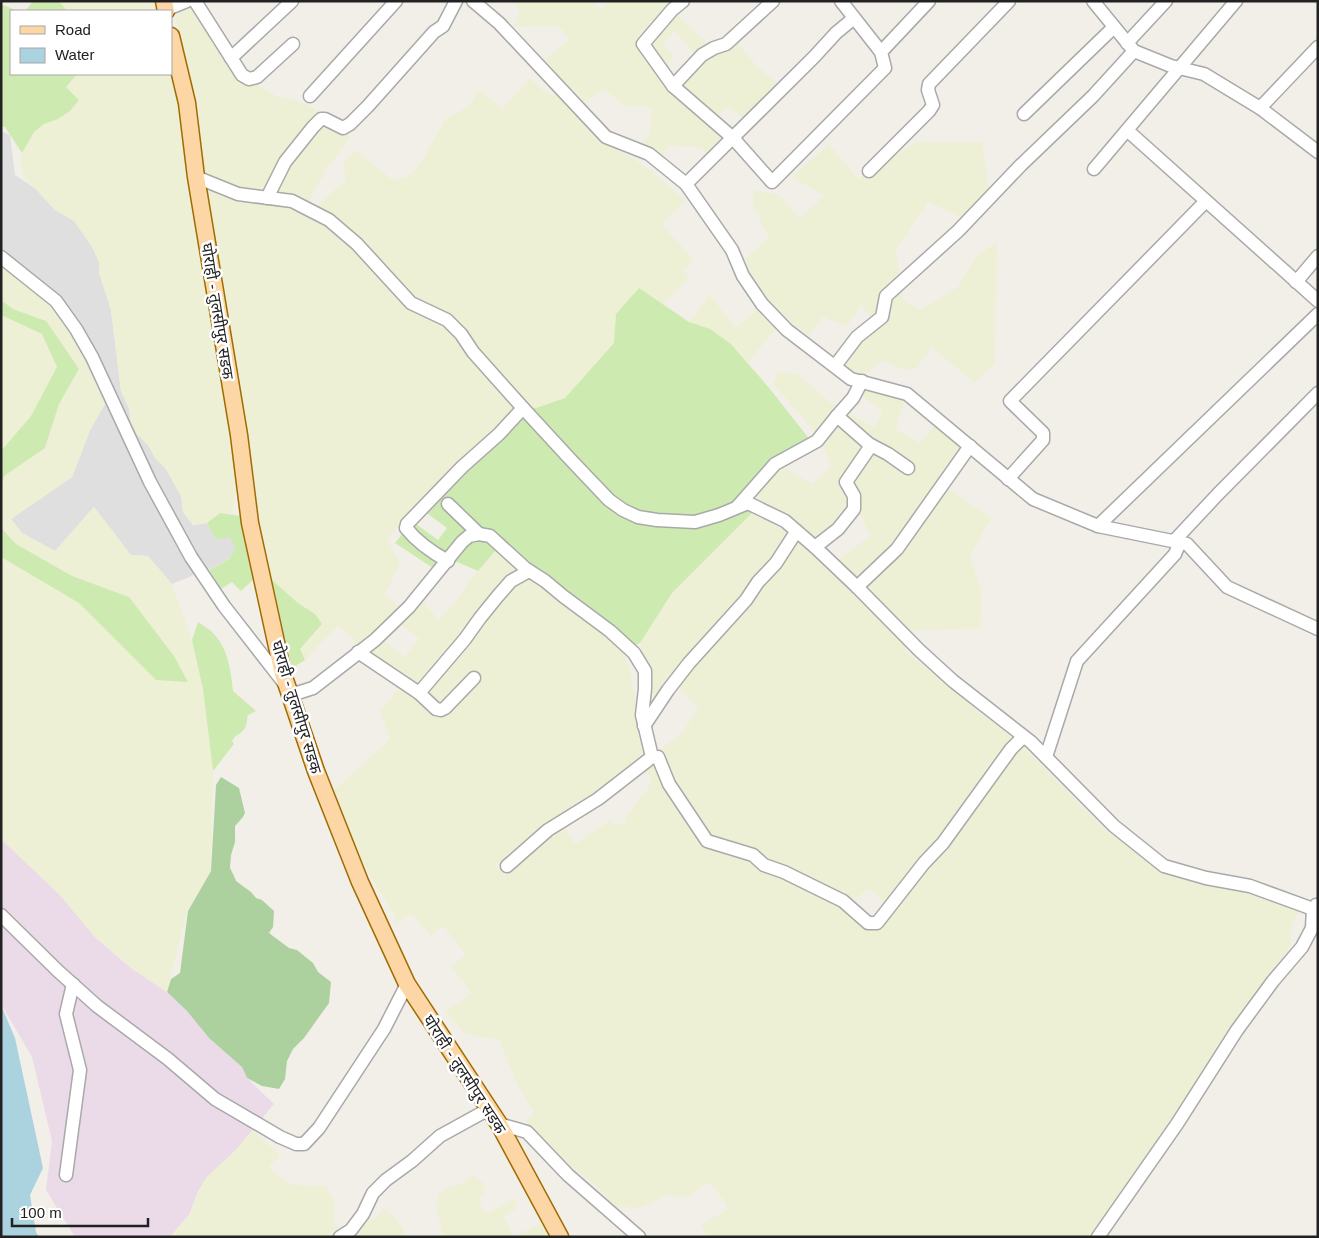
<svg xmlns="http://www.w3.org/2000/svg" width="1319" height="1238" font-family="Arial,'Noto Sans Devanagari',sans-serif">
<rect width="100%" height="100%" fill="#f2efe9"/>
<path fill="#e0dfdf" d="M1,131L10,135L15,175L36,189L55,210L74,220L92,246L99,262V273L111,310L121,391L129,408L131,423L137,434L149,446L155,458L166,469L181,496L183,512L193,525L207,523L216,540L230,536L235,549L232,555L223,563L172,584L148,556L131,555L94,507L55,551L22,533L11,519L72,477L90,430L105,404L1,262Z"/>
<path fill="#ebdbe8" d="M1,839L60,895L95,937L131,968L167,992L187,1011L209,1038L242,1067L247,1078L274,1104L235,1151L206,1178L198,1192L189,1215L170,1237H75L46,1190L52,1141L32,1057L1,1004Z"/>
<g fill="#eef0d5">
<path d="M59,1H161L162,11H67Z"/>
<path d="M515,1H594L597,6L603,8L609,1H681L675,13L709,45L697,57L674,30L663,45L674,55L662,77L670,87L712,51L736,42L757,66L780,85L745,122L733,109L727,108L710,123L728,140L708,159L703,149L689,146L682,147L670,145L661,156L642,142L649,136L652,109L639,105L626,107L603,88L584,103L575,89L564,86L543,61L569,40L559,26L513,27L520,12Z"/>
<path d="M196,7L255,84L277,96L308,104L328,119L345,128L350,137L334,160L324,169V176L316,186L309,202L295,198L242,191L201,172L181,39L175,17L184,10Z"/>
<path d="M171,54L193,195L198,243L210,296L238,478L232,514L220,513L207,523L193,525L183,511L181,496L166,469L155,458L149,446L137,434L131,423L129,408L121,391L111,310L99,272V262L92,247L74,221L55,210L25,178L21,165L22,153L34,132L44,124L58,119L70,111L79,100L66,87L77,74H171Z"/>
<path d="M530,78L544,91L568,101L620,152L634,159L649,169L685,200L662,225L688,253L694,262L684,270L689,278L662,305L639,289L616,314L614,343L565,398L536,408L530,407L479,349L464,327L444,311L432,308L411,299L315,209L323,200L346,180L343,163L355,150L393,180L407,177L421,163L445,119L469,106L479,90L502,109Z"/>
<path d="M916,142H982L989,191L963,218L928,202L896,250L904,301L920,310L958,287L976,256L997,242L995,364L974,383L932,347L917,368L905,370L882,361L861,378L839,362L877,325L861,305L847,326L823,317L808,336L759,294L745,259L770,236L762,227L759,213L753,209V190L778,194L800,218L824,196L792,177L829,144L858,179Z"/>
<path d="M204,184L278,203L307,213L355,247L449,326L516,406L441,483L416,505L387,539L400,563L388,589L384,593L398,606L396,611L372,637L355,647L353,637L338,626L305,660L300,649L307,608L298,603L272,580L265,543L258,531V518Z"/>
<path d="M1,262L57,304L99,381L105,404L90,430L72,477L11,519L22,533L55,551L94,507L131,555L148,556L172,584L192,640L203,689L213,771L211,870L187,911L167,992L131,968L95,937L60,895L1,839V557L79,603L116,639L129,597L72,576L16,544L1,528V486L4,476L45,448L59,404L79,369L46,321L13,309L1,300Z"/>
<path d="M709,294L736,328L756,310L777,328L748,362L731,344L689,322Z"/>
<path d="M1,315L42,334L57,367L31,416L1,451Z"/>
<path d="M778,371L798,374L831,403L874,427L883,412L860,395L867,388L905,399L895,429L920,443L934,425L963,447L944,486L991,518L970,556L982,594L980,628L910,631L836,561L870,536L856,504L815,539L788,515L752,499L771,475L785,468L812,484L831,467L820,438L773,384Z"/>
<path d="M752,513L799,538L844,585L908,646L905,651L907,653L952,686L981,714L1019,739L886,904L870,889L852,900L873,919L708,838L689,811L658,751L681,734L698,709L676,684L667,687L647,702L652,687L640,643L672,593Z"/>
<path d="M497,549L605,634L623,652L631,672L632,684L640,722L643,756L641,761L512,855L496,864L495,869L498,867L501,872L506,871L563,827L575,844L610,820L614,825L625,823L627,815L647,790L651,781L646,769L658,760L706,843L726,848L838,905L865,928L1020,743L1106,831L1129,845L1167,874L1183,879L1211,882L1265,896L1300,911L1292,923L1291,945L1264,982L1249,1012L1230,1027L1221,1046L1177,1114L1091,1237H707L701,1225L728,1209L725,1202L711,1184L706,1183L690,1196L677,1197L669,1194L643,1207L634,1208L620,1206L616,1209L598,1187L569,1165L547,1142L525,1124L534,1111L527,1102L514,1077L499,1039L479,1037L465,1034L445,1011L455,1004L458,1005L471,993L451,966L466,955L444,927L439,929L431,936L419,922L424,917L419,921L411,914L395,924V915L368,873L331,792L351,775L390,739L380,711L404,683L399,669L366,653L382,639L405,657L419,638L397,622L421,600L439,620L459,597L469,581Z"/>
<path d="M253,1131L281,1155L269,1166L271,1170L291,1184L305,1186H326L335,1204L334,1223L349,1237H170L189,1215L198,1192L206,1178L235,1151Z"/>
<path d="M474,1175L484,1183V1193L479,1200L483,1210L490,1212L515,1199L517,1208L503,1216L514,1236L544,1222L552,1236L550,1237H443L436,1204L439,1193L453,1185L455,1187Z"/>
<path d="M383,1208L389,1212L403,1228L405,1237H354L357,1228L364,1218L375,1220Z"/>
</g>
<g fill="#cdebb0">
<path d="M33,1H59L67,11H25Z"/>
<path d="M1,4L18,11H11V74H77L66,87L79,100L70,111L58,119L44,124L34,132L22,153L5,127L1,126Z"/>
<path d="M639,288L689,322L710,329L731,344L770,389L811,441L744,491L752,513L672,593L640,643L623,652L605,634L564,606L497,549L478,571L457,562L436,570L395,543L412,521L438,540L447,528L416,505L441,483L516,406L536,408L565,398L614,343L616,314Z"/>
<path d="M1,300L13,309L46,321L79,369L59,404L45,448L4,476L1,486V451L31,416L57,367L42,334L1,315Z"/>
<path d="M220,513L241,516L254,579L241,591L232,582L221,589L209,569C220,565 230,561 235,549L230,537L216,540L207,523Z"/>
<path d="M1,528L16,544L72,576L129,597L174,656L188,682L156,680L79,603L1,557Z"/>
<path d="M272,580L298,603L315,614L322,624L300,649L305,660L292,668Z"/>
<path d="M198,622C203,626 210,629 214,634C228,649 231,671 233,691L256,711L248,715C247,719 247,725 245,728C242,734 235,734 232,741L234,744L213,771L203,689L192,640Z"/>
</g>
<path fill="#add19e" d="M221,777L239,788L245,813L243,817L235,826V842L231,855L230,868L234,876L236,881L251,892L256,898L262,900L274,911L273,927L269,933L289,948L297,950L313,963L318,972L331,982L329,1003L304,1038L293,1049L287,1061L285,1079L279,1089L262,1086L247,1078L242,1067L209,1038L187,1011L167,992L171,979L180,973L188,911L211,871L216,785Z"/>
<path fill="#aad3df" d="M1,1005L15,1038L43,1168L30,1195L36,1232L39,1237H1Z"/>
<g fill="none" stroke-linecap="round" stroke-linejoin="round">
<g stroke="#a9a9a9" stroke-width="15">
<g id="minor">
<path d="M195,1L242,75L249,79L257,77L293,44"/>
<path d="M473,1L499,23L606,137L649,154L686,184L732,250L743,276L762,304L787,330L851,379L907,394L1033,499L1098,526L1187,544L1227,587L1318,629"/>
<path d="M683,1L672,10L643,44L673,86L733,138L772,182L885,68L881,52L929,1"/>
<path d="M841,1L881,52"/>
<path d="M1093,1L1134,51L1171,66L1204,74L1260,108L1318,152"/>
<path d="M165,10L187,1"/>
<path d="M1127,43L1166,1"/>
<path d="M231,58L292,1"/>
<path d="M673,86L702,55L714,48L726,44L773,1"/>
<path d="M310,96L396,1"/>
<path d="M1260,108L1318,47"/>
<path d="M1024,114L1114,27"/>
<path d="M1128,131L1318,301"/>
<path d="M1094,169L1236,1"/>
<path d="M869,171L929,111L933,105L928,90L929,84L1009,1"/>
<path d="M196,177L238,194L292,201L329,220L357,244L411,303L447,320L461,334L473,352L523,408L570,459L609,500L623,510L638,517L657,520L695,522L719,515L748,503L785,521L815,547L857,587L919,650L953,681L1031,742L1114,826L1164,866L1206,878L1250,886L1313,909L1318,913"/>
<path d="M686,184L814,57L836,33L854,18"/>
<path d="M267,198L285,162L313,127L321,119H325L343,128L350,124L368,106L434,32L443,26L456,1"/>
<path d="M1,257L56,301L76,329L92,357L150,482L191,557L224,606L284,683"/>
<path d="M1296,282L1318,256"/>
<path d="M835,366L857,337L882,317L886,296L958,231L1021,165L1093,96L1134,51"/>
<path d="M869,444L888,454L908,468"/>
<path d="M1008,479L1043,440V433L1010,401L1206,201"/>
<path d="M448,504L479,534"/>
<path d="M738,506L775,464L817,441L837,416"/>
<path d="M1098,526L1318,314"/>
<path d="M1175,540L1218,494L1318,393"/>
<path d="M815,547L838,529L854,509V496L846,482L868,450L869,444L837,416L853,398L862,381"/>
<path d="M448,561C431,552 418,543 406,528L407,524L462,467L499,434L523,408"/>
<path d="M857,587L897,549L970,446"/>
<path d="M358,652L419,693L436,709L441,710L445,708L474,678"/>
<path d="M419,693L465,639L480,618L497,597L511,581L529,571"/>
<path d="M291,695L313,688L375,640L409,607L462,542L469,536L479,534L490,536L525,568L545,581L563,596L610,631L634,653L645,671V689L642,715L652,757L598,799L548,830L507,866"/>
<path d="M644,726L668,690L689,663L746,600L758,582L776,563L796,532"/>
<path d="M652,757H658L669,784L707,841L753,855L764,865L784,872L843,901L868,923H877L924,863L943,843L1011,749L1023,737"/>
<path d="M1046,757L1077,661L1175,554L1180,542"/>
<path d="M1,915L58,971L97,1006L168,1059L215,1099L280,1137L296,1144H304L319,1128L384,1029L407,984"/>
<path d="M499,1124L527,1132L568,1175L639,1237"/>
<path d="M66,1175L80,1070L66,1014L73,984"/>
<path d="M340,1237L351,1230L363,1214L373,1193L386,1180L412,1161L440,1136L489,1109"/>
<path d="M1098,1237L1177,1124L1237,1030L1273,981L1302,947L1312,928L1313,909L1316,905"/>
</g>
</g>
<g stroke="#a06b00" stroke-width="19">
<g id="major">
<path d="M164,1L166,11"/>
<path d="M171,36L187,103L196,177L239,435L250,523L283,674L316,771L360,882L407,984L499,1124L560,1237"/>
</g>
</g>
<use href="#minor" stroke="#fff" stroke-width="12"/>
<use href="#major" stroke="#fcd6a4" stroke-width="16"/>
</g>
<g text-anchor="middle" stroke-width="5" stroke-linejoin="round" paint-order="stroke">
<g font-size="16" fill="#222" stroke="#fff">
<text transform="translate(218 311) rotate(81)" y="6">घोराही - तुलसीपुर सडक</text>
<text transform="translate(297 707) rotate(73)" y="6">घोराही - तुलसीपुर सडक</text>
<text transform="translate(465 1074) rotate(57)" y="6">घोराही - तुलसीपुर सडक</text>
</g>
</g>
<rect width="1319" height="1238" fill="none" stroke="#222222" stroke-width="5"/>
<rect x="10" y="10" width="162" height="65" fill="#ffffff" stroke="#a7a7a7"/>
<rect x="20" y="26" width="25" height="8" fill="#fcd6a4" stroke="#a7a7a7"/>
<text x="55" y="35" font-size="15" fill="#222222">Road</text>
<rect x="20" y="48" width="25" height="15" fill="#aad3df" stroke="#a7a7a7"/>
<text x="55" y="60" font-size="15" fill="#222222">Water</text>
<path d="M12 1218v8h136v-8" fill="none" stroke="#222222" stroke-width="2.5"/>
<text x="20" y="1218" font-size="15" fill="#222222" stroke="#ffffff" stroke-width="4" paint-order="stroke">100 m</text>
</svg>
